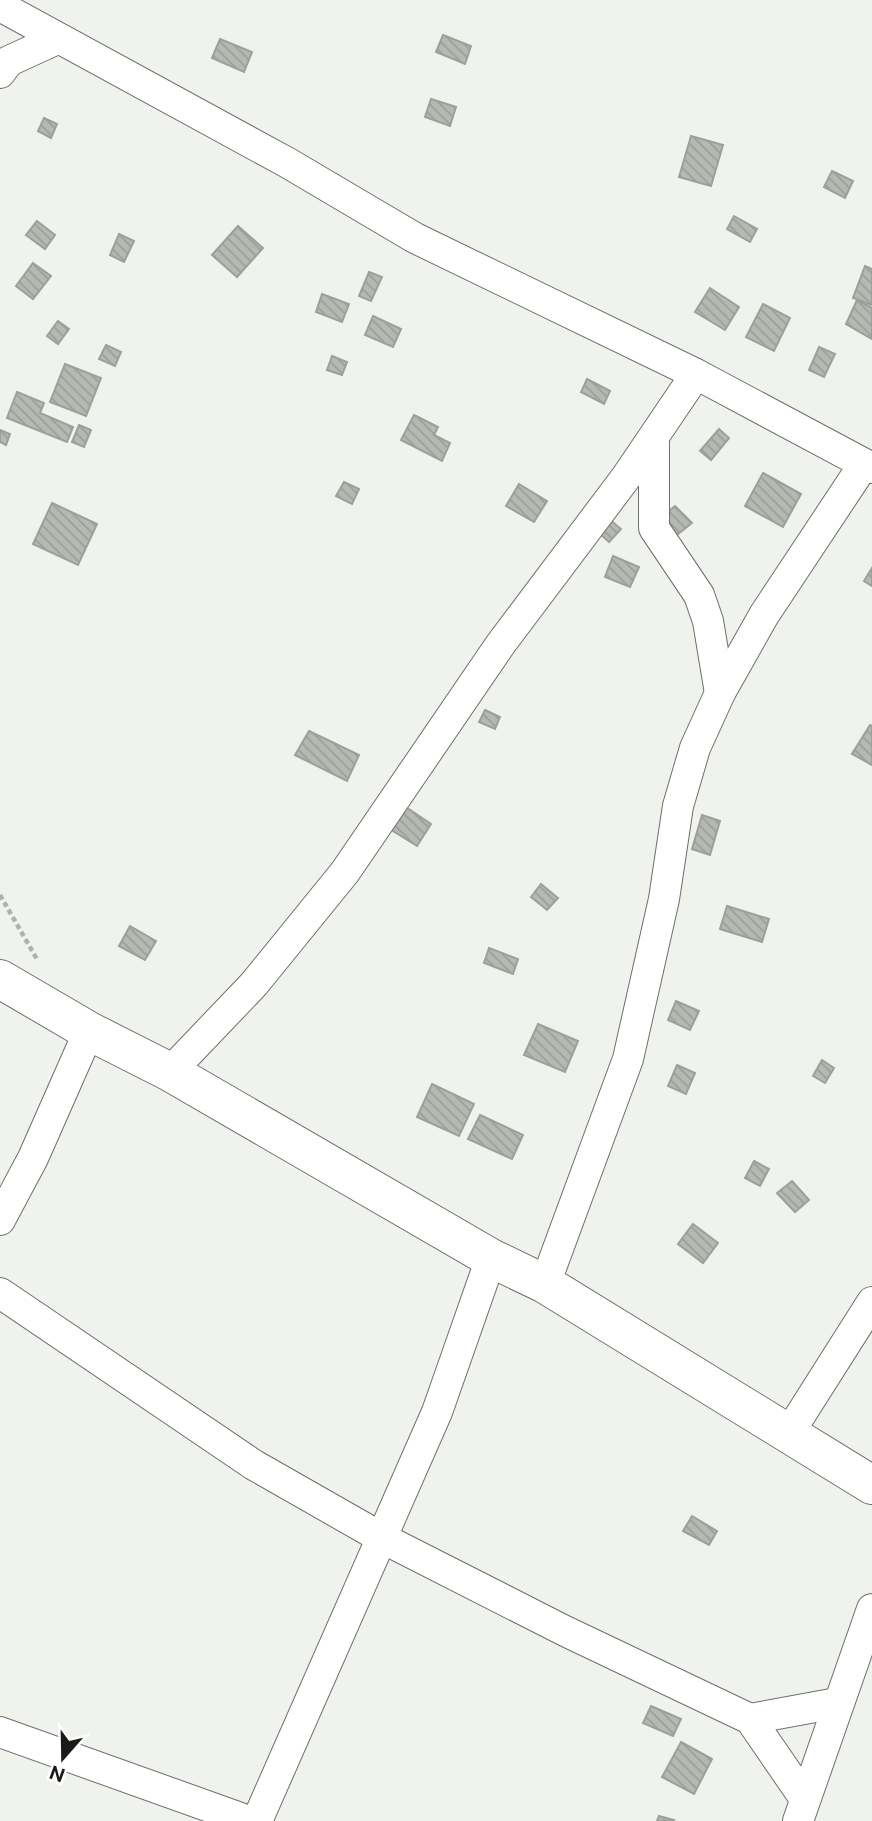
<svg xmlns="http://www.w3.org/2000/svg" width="872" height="1821" font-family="'Public Sans',sans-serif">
<defs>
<pattern id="building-back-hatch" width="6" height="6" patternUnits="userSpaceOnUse" patternTransform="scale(1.75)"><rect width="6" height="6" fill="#b6b9b2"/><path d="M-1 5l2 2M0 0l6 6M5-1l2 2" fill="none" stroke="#9c9e98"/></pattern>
</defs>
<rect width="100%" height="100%" fill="#f0f3ed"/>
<g fill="url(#building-back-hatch)" stroke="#9da09a" stroke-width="2">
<path d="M443,35L471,46L465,64L436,52Z"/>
<path d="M220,39L252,52L244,72L212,58Z"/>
<path d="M431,99L456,107L450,126L425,117Z"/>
<path d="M44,118L57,124L51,138L38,131Z"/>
<path d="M691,136L723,145L711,186L679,177Z"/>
<path d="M832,171L853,181L845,198L824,187Z"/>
<path d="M734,216L757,229L750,242L727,229Z"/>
<path d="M37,221L55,235L45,249L26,235Z"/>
<path d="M238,226L263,248L237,277L212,255Z"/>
<path d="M119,234L134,241L124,262L110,255Z"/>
<path d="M33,263L51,276L33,299L16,286Z"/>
<path d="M865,266L872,269V305L853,298Z"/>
<path d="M369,272L382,277L371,301L359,296Z"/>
<path d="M710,288L739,307L725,330L695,312Z"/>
<path d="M322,294L349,304L342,322L316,312Z"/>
<path d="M857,300L872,308V339L846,324Z"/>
<path d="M763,304L790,318L774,351L746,337Z"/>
<path d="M373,316L401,329L393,347L365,335Z"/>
<path d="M58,321L69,329L58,344L47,336Z"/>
<path d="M106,345L121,352L115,366L99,359Z"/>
<path d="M819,347L835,354L824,377L809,370Z"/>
<path d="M332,356L347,362L342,375L327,370Z"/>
<path d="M65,364L101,378L86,416L50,402Z"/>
<path d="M587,379L610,391L604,404L581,392Z"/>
<path d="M17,392L44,403L40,413L73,427L67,442L7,418Z"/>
<path d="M414,415L438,427L434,435L450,443L442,461L401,440Z"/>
<path d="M79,425L91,430L84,447L72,442Z"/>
<path d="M719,429L729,438L711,460L700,451Z"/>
<path d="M0,430L10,434L6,445L0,442Z"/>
<path d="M763,473L801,494L783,527L745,506Z"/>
<path d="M344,482L359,489L352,504L336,496Z"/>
<path d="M519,484L547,501L534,522L506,506Z"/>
<path d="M52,503L97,524L78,565L33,544Z"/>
<path d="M675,506L692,523L677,535L660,518Z"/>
<path d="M609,519L621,529L609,542L598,532Z"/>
<path d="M613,556L639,567L630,587L605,577Z"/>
<path d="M872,568V586L864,581Z"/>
<path d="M485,710L500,717L495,729L479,722Z"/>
<path d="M870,725L872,726V765L852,754Z"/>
<path d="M309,731L359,755L347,781L295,755Z"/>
<path d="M403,805L431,824L417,846L388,828Z"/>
<path d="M702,815L720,821L710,855L692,849Z"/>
<path d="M541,884L558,898L547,910L531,897Z"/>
<path d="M727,906L769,919L762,942L720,929Z"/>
<path d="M130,926L156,941L145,960L119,946Z"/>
<path d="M489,948L518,959L513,974L484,963Z"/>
<path d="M676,1001L699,1011L690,1030L668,1020Z"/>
<path d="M538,1024L578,1041L565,1072L524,1055Z"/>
<path d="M822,1060L834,1068L825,1083L813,1076Z"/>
<path d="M677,1065L695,1073L686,1094L668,1086Z"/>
<path d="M432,1084L474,1104L459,1136L417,1117Z"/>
<path d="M480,1115L523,1135L512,1159L468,1139Z"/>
<path d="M754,1161L769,1169L760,1186L745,1178Z"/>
<path d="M792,1181L809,1200L795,1212L777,1193Z"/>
<path d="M693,1224L718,1243L703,1263L678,1244Z"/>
<path d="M692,1516L717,1531L709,1545L683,1531Z"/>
<path d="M651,1706L681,1719L673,1736L643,1723Z"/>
<path d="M681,1742L712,1759L694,1794L662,1777Z"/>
<path d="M659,1816L674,1820L673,1821H657Z"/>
</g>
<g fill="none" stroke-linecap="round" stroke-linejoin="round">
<g stroke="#6d6f6a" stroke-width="32">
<g id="street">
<path d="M0,6L288,163L415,238L696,374L872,468"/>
<path d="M0,73L9,61L57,39"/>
<path d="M654,437V528L699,595L708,621L720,693"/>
<path d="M170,1072L254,984L345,872L500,645L627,476L696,374"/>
<path d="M0,1220L33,1158L89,1031"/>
<path d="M545,1284L628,1059L664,899L678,806L695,748L720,693L764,615L864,464"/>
<path d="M0,1293L254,1465L382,1538L565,1631L750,1719L805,1799"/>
<path d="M789,1433L872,1302"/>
<path d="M750,1719L837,1703"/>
<path d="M0,1732L249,1821"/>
<path d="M257,1821L437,1412L491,1258"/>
<path d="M798,1821L872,1609"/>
</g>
</g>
<g stroke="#6d6f6a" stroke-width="40">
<path id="secondary" d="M0,979L89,1031L170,1072L491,1258L545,1284L872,1485"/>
</g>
<path stroke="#afb1ac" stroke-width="4.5" stroke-dasharray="5 3.5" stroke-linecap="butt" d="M0,895L38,961"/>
<use href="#street" stroke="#fff" stroke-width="30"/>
<use href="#secondary" stroke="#fff" stroke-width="38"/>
</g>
<g transform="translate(63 1758) rotate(200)" stroke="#ffffff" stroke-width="5" paint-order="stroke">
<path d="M0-5L12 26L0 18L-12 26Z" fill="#1a1b18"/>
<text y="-10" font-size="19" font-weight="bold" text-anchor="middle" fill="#1a1b18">N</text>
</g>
</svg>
